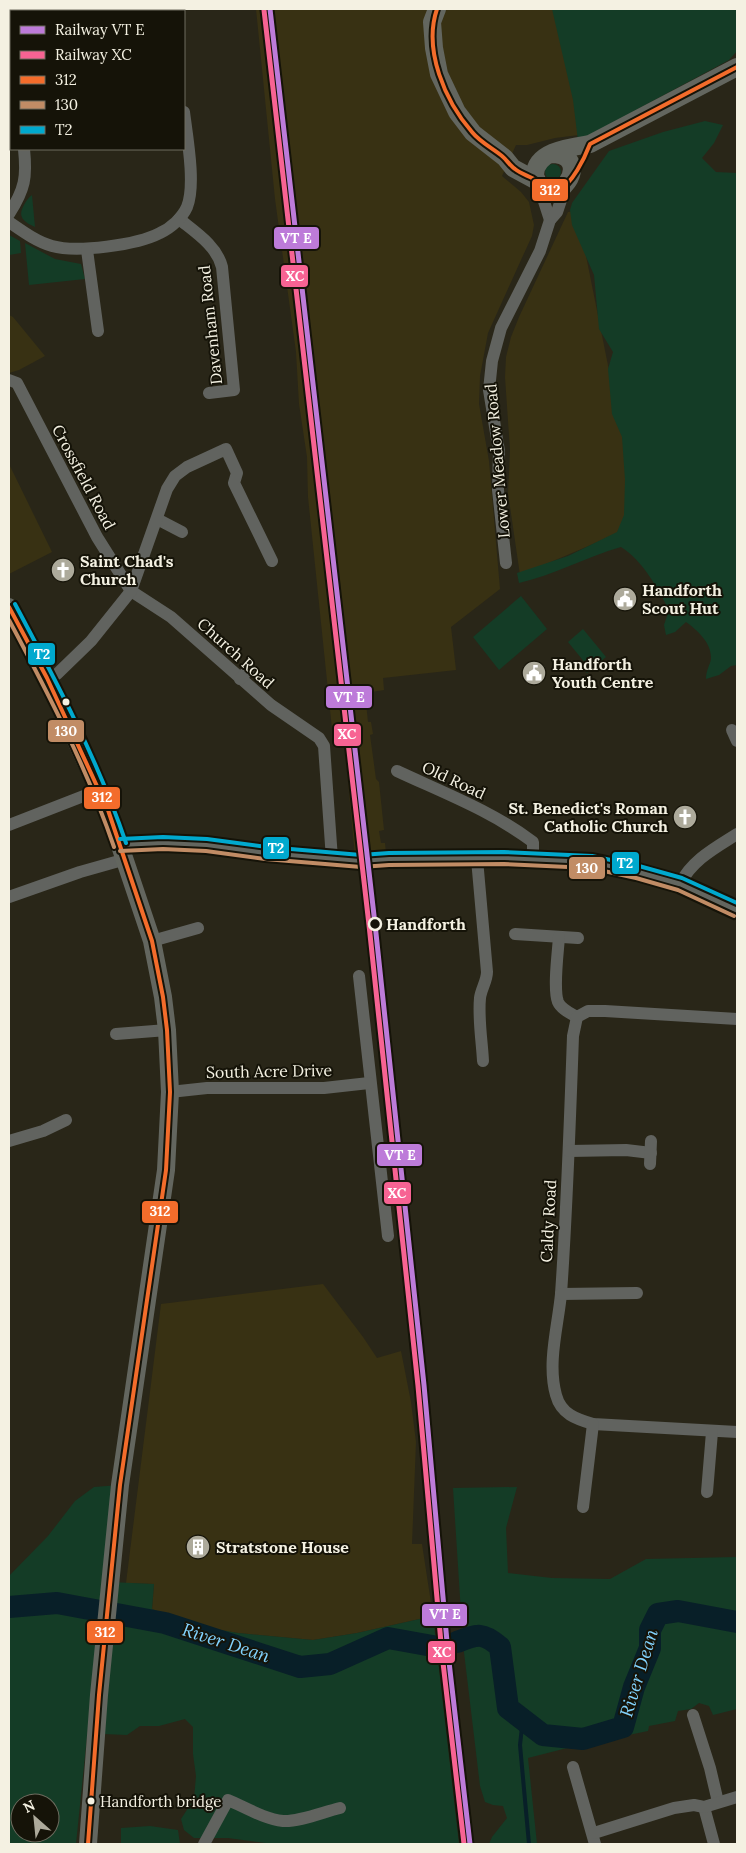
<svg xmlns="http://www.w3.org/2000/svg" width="746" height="1853" font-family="Lora,serif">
<rect width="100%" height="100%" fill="#292618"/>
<g fill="#383113">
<path d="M256,9H562L579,135L555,138L527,145H516L502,176L521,192L529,202L534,225L532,236L521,260L488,333L480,376L479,404L489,461L500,589L451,627L456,670L383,678L384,690L365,693L368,722H371L373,734L370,735L376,779L379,782L384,830L379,831L381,843H385L386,853L355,856L343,729H332L308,497L307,457L299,404L296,352L275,199Z"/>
<path d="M577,211L623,440L631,528L520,575L508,493L510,450L505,377L506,357L511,337L519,317L568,212Z"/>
<path d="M9,315L13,317L45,356L19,370L9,373Z"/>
<path d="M9,464L52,552L9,574Z"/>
<path d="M323,1284L363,1337L377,1358L401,1351L411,1402L416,1442L412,1544H422L433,1616L357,1633L313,1640L238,1633L191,1625L152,1609L154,1584L126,1583L161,1304Z"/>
</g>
<g fill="#143c26" fill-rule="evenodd">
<path d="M552,9H737V51L729,60L578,141L573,100Z"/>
<path d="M705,121L723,125L714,143L702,158L716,172L737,173V665L731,666L719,675L706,679C706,670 710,665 711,659C712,643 697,630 686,622L675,632L666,635L664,625L669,610C657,587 643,561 621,547C586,557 554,575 519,583L517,573L568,556L617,532L624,515L625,480L622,437L612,414L608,369L613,352L599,329L594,275L572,225L570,210L572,203L609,151L663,132Z"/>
<circle cx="553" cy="172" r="8"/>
<path d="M32,195L35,227C24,222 17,217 24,205C26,201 28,198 32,195Z"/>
<path d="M9,235L20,241L21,253L9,255Z"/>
<path d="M25,243L55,259L81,264L85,279L29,285Z"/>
<path d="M521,596L547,629L499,670L473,637Z"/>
<path d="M583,629L606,657L587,673L582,667L586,664L568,642Z"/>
<path d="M120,1485L110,1582L154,1584L152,1609L191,1625L238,1633L313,1640L357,1633L433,1616L459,1844H273L228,1838H194L184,1830L181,1819L194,1799L196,1776L193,1754V1727L185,1719L159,1726H140L127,1735L103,1734L94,1693L87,1736L76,1844H9V1576L48,1536L75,1501L94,1487ZM20,1803H50V1833H20Z"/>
<path d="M517,1487L506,1528L508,1573L552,1578L610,1579L646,1559L737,1557V1709L713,1715L709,1706L699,1703L691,1709L678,1711L675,1721L649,1726L648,1731L575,1746L528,1758L537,1844H489L492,1837L507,1818L503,1806L493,1805L485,1802L480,1786L463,1644L453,1488Z"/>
<path d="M150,1826L178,1830L180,1844H121V1828Z"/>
</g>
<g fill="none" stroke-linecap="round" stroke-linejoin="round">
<path stroke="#081f28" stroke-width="4" d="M523,1718L520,1745L529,1844"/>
<g stroke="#081f28" stroke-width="22">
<path d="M9,1607L57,1603L165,1623L300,1667L330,1664L388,1638L438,1647"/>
<path d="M457,1642C478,1634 483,1632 500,1647L508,1708L543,1735L583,1739L623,1727L634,1687L650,1648V1630L658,1614L678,1611L737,1622"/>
</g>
<g stroke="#61635f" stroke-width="12">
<path d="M10,9L11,17"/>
<path d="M172,9V11"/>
<path d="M538,183L550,220"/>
<path d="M9,214C25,189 27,177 24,149"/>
<path d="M179,219C195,232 217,246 222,267L234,390L209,393"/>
<path d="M9,222C22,231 37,242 52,246C77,253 137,245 160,233C171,228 182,218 187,207C196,185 187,136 184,112"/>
<path d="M87,250L98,331"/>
<path d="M9,380L17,383L97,537L131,591L171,617L271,705L319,738L324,746L332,859"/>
<path d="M157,519L182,532"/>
<path d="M506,563L498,490L499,451L489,390L492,361L501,328L540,251L550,220L557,212L566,185"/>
<path d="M47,678L57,674L91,641L131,591L167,489L175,476L187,467L226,449L237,473L234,483L272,561"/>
<path d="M240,679L249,669"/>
<path d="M732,730L737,741"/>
<path d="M397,771C444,793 492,811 533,842V859"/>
<path d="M9,825L99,790"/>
<path d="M477,859L487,972C487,981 481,989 480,998C478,1019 482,1041 483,1061"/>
<path d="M680,884C692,860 715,848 737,834"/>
<path d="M9,897L80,872L126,859"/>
<path d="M515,934L578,938"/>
<path d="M559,937C558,952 553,989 558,1002C561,1009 570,1013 577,1017"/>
<path d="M152,941L198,928"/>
<path d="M359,976L388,1236"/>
<path d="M737,1019L605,1011H588L577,1017L573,1036C570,1122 567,1208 561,1294C558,1326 547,1363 556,1395C561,1414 576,1419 593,1424L737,1432"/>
<path d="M116,1034L167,1030"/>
<path d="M170,1092L207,1088H324L369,1083"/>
<path d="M9,1141L43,1131L66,1120"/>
<path d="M569,1151L626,1150L651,1153"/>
<path d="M650,1164L651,1141"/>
<path d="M561,1294L637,1293"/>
<path d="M707,1492L712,1432"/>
<path d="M583,1507L593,1424"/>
<path d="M693,1715L710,1768L718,1802"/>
<path d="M573,1767L595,1844"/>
<path d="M704,1807L714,1844"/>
<path d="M594,1833L674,1808L694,1805L704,1807L737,1797"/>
<path d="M204,1844L228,1800C245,1807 264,1819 283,1821C299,1822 323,1812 340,1808"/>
</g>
<g stroke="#63665f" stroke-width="18">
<path d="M437,9L432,22L434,48L439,74L457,112L473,133L505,158L513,168L537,181"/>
<path d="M551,154C598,154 553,221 535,176C534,151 571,147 590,144L737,67"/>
<path d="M9,607L47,678L108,810L152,941L163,997L167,1030L170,1092L166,1170L120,1485L99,1695L88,1844"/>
<path d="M120,845L163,843L207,845L266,853L361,861L389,859L504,858L591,862L638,872L680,884L737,910"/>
</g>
<g stroke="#151308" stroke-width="8">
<g id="bus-1">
<path d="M437,9C423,50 445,101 472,132C480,142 492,148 502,156C507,160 510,166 515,169C520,173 526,175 532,178C540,183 547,194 558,190C572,185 585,157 590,144L737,67"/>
<path d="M9,607L47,678L108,810L152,941L163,997L167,1030L170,1092L166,1170L120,1485L99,1695L88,1844"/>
</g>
</g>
<g stroke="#151308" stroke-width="8">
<g id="bus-2">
<path d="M9,620C48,693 87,768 114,847"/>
<path d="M120,851L163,849L206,851L265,859L361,867L389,865L504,864L590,868L636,878L678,890L734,916"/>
</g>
</g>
<g stroke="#151308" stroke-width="8">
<g id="bus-3">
<path d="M15,604C56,681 98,760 126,843"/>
<path d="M120,839L163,837L207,839L267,847L361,855L389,853L504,852L592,856L639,866L682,878L737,903"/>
</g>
</g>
<use href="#bus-1" stroke="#f36c2b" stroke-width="4"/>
<use href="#bus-2" stroke="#c18c65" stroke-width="4"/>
<use href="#bus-3" stroke="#00a9ce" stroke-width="4"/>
<g stroke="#151308" stroke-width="9">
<path id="rail-1" d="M270,9L375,924L424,1385L448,1653L470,1844"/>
</g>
<g stroke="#151308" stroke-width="9">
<path id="rail-2" d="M264,10L369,925L418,1386L442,1654L464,1844"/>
</g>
<use href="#rail-1" stroke="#bd7bd9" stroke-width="5"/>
<use href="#rail-2" stroke="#f76393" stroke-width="5"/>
</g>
<defs>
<g id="church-disc" transform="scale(1.25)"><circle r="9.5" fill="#adaa9b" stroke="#151308"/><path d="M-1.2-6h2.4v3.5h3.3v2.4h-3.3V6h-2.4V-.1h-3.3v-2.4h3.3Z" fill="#fff"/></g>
<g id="civic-disc" transform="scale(1.25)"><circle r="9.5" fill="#adaa9b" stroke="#151308"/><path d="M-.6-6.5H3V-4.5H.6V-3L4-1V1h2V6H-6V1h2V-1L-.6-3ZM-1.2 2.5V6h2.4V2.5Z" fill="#fff"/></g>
<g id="building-disc" transform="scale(1.25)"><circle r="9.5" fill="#adaa9b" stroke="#151308"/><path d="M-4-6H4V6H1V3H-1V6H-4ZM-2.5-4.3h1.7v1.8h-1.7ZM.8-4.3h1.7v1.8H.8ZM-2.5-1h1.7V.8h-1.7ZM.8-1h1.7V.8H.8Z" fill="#fff"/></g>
</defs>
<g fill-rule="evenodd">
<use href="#church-disc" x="63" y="570"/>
<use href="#civic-disc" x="625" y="599"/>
<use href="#civic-disc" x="534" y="673"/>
<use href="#church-disc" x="685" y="817"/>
<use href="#building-disc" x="198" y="1547"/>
</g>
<g fill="#f4f1e2" stroke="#151308" stroke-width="2">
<circle cx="66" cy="702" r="4.5"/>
<circle cx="91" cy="1801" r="4.5"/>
</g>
<circle fill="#151308" stroke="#f4f1e2" stroke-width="2.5" cx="375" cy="924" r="6"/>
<g text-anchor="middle" stroke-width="4" stroke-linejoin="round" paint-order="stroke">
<g font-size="15" fill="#f4f1e2" stroke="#151308" text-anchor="start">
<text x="100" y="1807">Handforth bridge</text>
</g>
<g font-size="16" fill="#f4f1e2" stroke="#151308">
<text transform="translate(210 325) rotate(-96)" y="6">Davenham Road</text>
<text transform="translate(497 461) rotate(-95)" y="6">Lower Meadow Road</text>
<text transform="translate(84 477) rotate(62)" y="6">Crossfield Road</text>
<text transform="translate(236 653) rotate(42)" y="6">Church Road</text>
<text transform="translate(454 780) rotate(25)" y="6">Old Road</text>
<text transform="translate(269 1071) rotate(-1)" y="6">South Acre Drive</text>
<text transform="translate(548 1221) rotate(-87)" y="6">Caldy Road</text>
</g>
<g font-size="16" font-weight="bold" fill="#f4f1e2" stroke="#151308" text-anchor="start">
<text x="80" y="567">Saint Chad's<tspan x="80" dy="18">Church</tspan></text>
<text x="642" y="596">Handforth<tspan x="642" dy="18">Scout Hut</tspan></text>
<text x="552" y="670">Handforth<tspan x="552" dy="18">Youth Centre</tspan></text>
<text x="668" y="814" text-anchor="end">St. Benedict's Roman<tspan x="668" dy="18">Catholic Church</tspan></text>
<text x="216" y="1553">Stratstone House</text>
</g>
<g font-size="16" font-weight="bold" fill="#f4f1e2" stroke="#151308" text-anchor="start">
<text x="386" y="930">Handforth</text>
</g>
<g font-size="18" font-style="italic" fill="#82d3fe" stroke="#151308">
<text transform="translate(226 1643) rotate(18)" y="6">River Dean</text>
<text transform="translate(639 1673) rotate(-73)" y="6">River Dean</text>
</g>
</g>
<g stroke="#151308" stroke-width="2">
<rect x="531" y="178" width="38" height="24" rx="5" fill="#f36c2b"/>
<rect x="273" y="226" width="47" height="24" rx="5" fill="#bd7bd9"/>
<rect x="280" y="264" width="29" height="24" rx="5" fill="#f76393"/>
<rect x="27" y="642" width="29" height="24" rx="5" fill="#00a9ce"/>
<rect x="325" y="685" width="48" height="24" rx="5" fill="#bd7bd9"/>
<rect x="47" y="719" width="38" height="24" rx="5" fill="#c18c65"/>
<rect x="333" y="723" width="29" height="24" rx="5" fill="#f76393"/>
<rect x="83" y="786" width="38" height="24" rx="5" fill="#f36c2b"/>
<rect x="262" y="836" width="28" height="24" rx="5" fill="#00a9ce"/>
<rect x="611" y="851" width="29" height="24" rx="5" fill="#00a9ce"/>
<rect x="568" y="856" width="38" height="24" rx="5" fill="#c18c65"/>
<rect x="376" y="1143" width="47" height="24" rx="5" fill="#bd7bd9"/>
<rect x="383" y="1181" width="29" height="24" rx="5" fill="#f76393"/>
<rect x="141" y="1200" width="38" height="24" rx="5" fill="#f36c2b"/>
<rect x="421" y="1603" width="47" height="24" rx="5" fill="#bd7bd9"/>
<rect x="86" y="1620" width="38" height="24" rx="5" fill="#f36c2b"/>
<rect x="427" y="1640" width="29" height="24" rx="5" fill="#f76393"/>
</g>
<g font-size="14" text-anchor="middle" font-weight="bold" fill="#fff">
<text x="550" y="195">312</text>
<text x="296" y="243">VT E</text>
<text x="295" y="281">XC</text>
<text x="42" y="659">T2</text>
<text x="349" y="702">VT E</text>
<text x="66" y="736">130</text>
<text x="347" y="739">XC</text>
<text x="102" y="802">312</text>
<text x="276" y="853">T2</text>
<text x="625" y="868">T2</text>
<text x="587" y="873">130</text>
<text x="400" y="1160">VT E</text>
<text x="397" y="1198">XC</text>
<text x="160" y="1216">312</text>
<text x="445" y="1619">VT E</text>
<text x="105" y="1637">312</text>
<text x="442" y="1657">XC</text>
</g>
<rect width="746" height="1853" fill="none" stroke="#f4f1e2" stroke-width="20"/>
<rect x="10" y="10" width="175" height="140" fill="#151308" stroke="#6e6c5f"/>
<rect x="20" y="26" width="25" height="8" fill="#bd7bd9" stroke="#6e6c5f"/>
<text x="55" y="35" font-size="15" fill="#f4f1e2">Railway VT E</text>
<rect x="20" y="51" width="25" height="8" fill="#f76393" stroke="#6e6c5f"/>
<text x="55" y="60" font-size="15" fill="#f4f1e2">Railway XC</text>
<rect x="20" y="76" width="25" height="8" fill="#f36c2b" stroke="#6e6c5f"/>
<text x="55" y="85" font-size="15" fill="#f4f1e2">312</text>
<rect x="20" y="101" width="25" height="8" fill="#c18c65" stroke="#6e6c5f"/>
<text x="55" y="110" font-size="15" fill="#f4f1e2">130</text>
<rect x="20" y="126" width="25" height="8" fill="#00a9ce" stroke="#6e6c5f"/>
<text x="55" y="135" font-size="15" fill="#f4f1e2">T2</text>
<g transform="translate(35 1818) rotate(333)"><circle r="24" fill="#151308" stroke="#6e6c5f"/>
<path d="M0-4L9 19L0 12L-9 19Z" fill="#adaa9b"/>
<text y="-8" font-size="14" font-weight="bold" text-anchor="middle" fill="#f4f1e2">N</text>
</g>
</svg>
